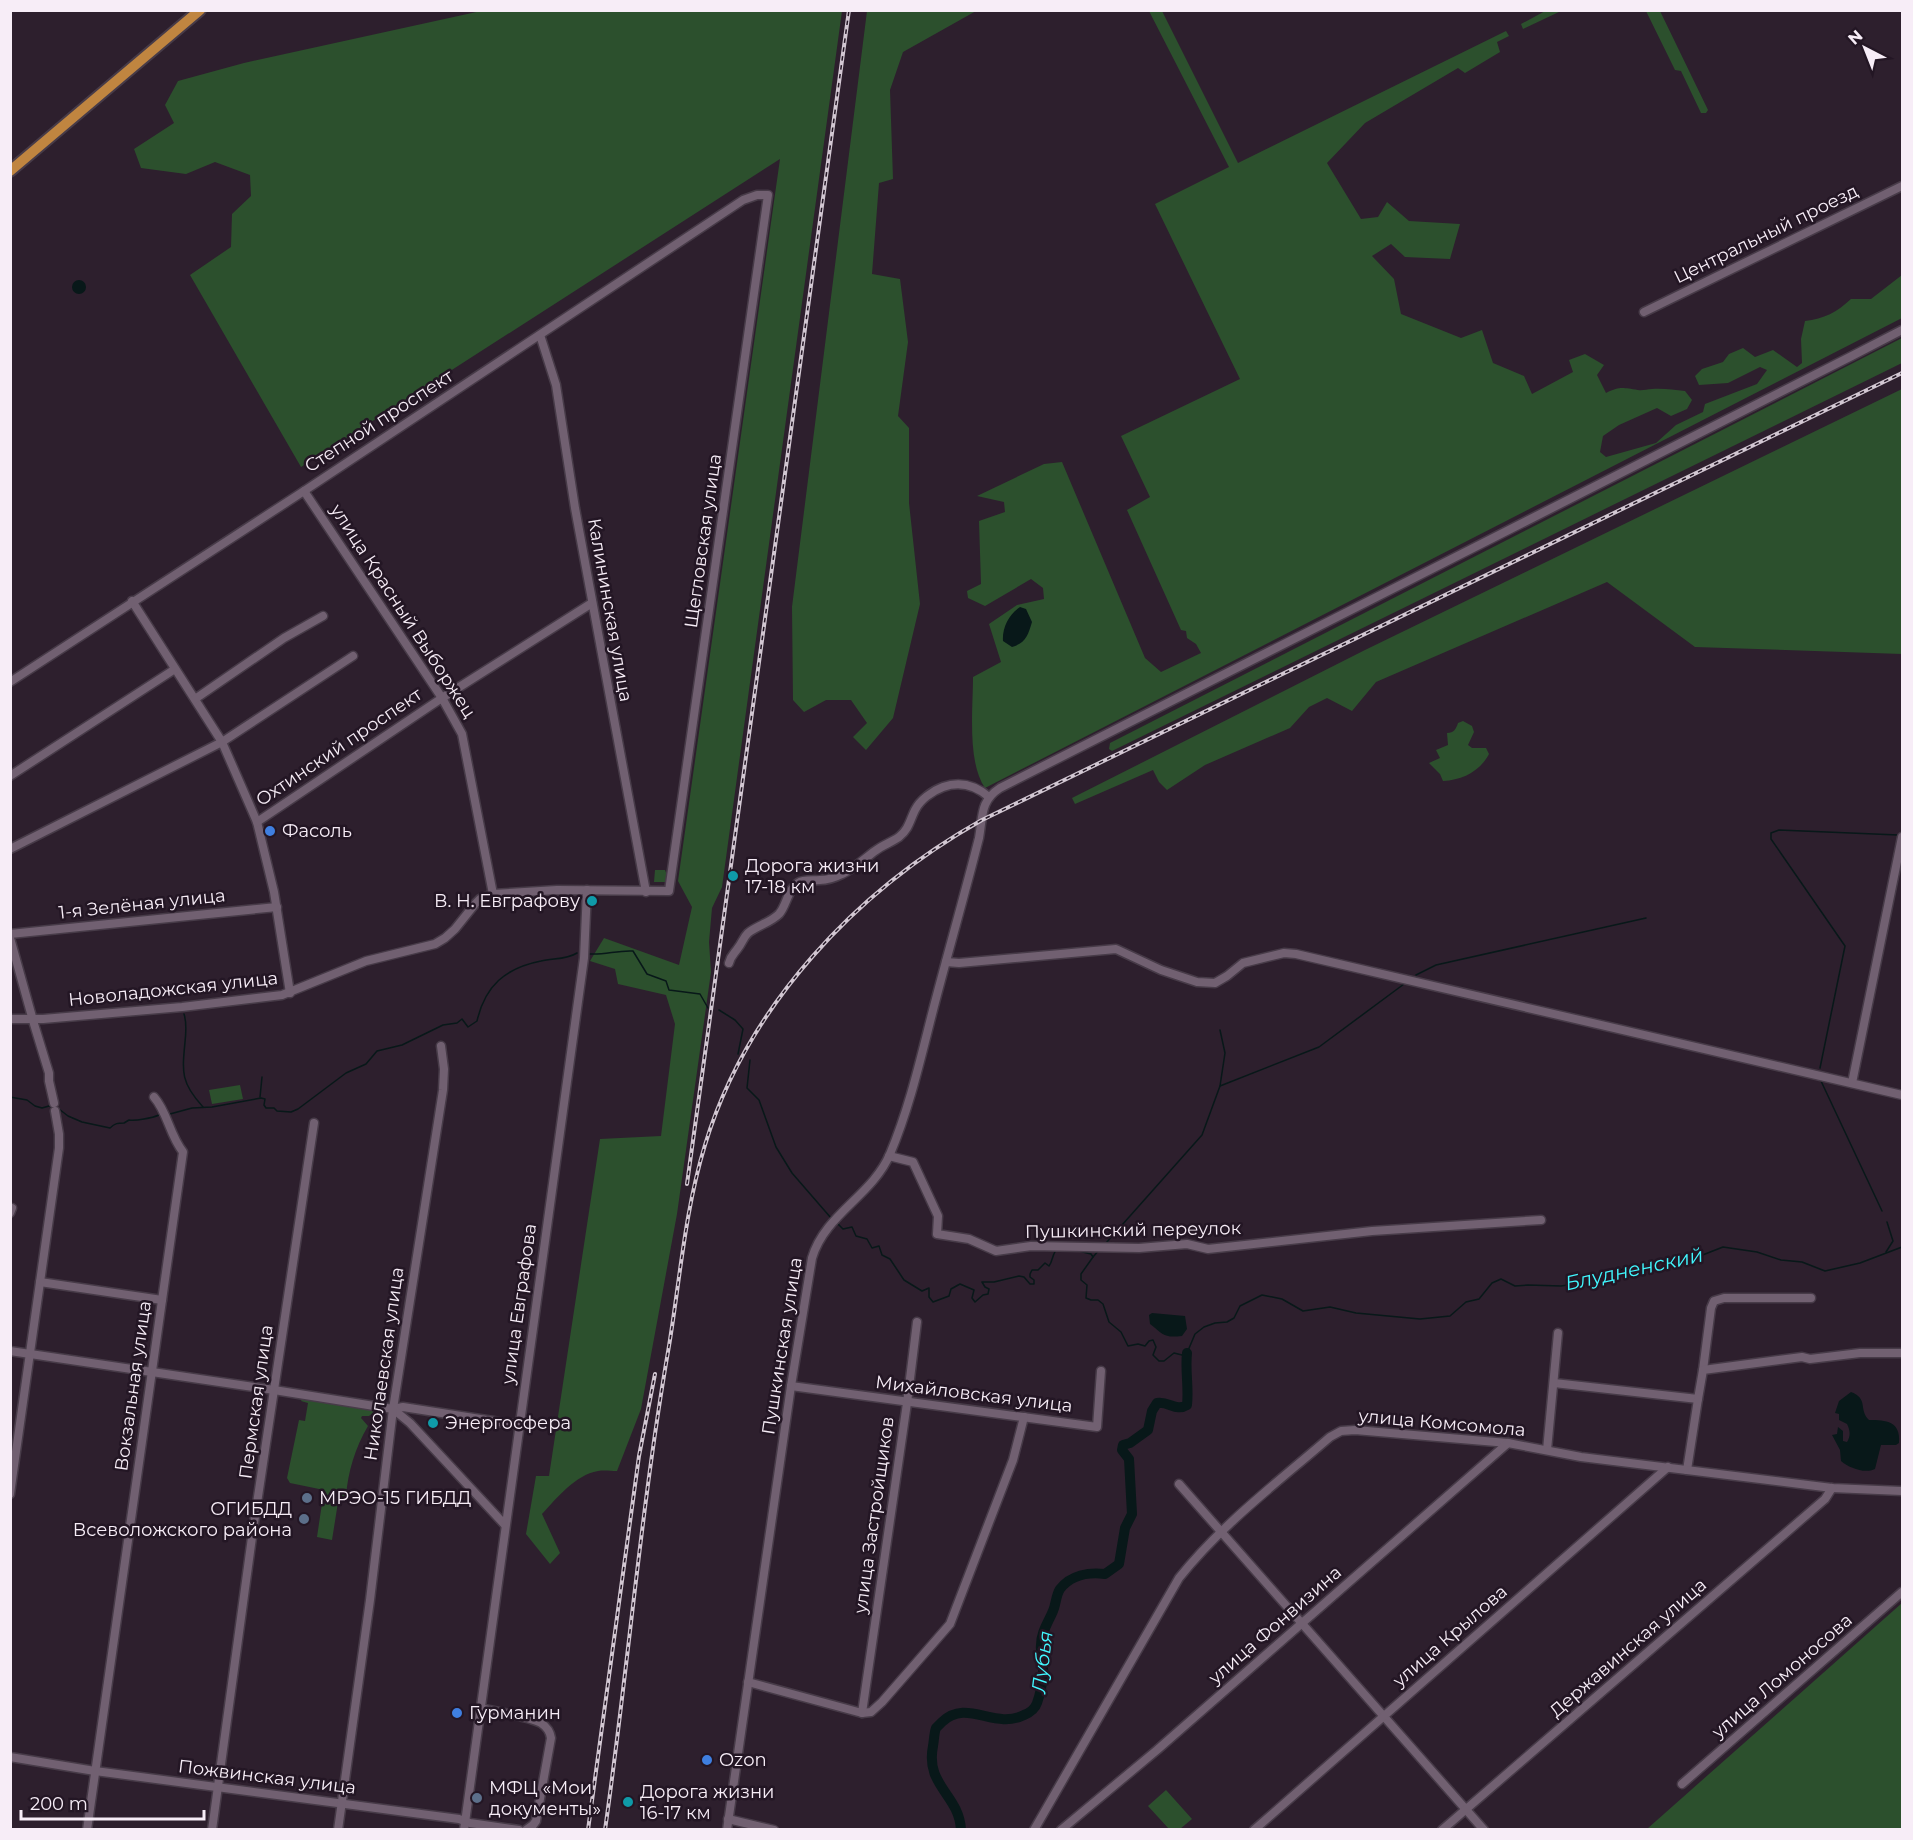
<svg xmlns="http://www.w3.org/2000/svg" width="1913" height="1840" font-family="Montserrat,sans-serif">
<rect width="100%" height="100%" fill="#2d1f2d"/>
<g fill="#2c502d">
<path d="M1547,10L1561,11L1523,29L1521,24Z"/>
<path d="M481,11H842L722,887L712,908L709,942L711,972L677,1214L641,1409L617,1471C611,1471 604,1470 598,1471C575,1475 557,1498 542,1514L560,1553L550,1564L526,1534L536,1476H549L600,1139L661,1136L675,1024L666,995L618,984L615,969L590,961L604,938L679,965L692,907L678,881L780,159L301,467L190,275L231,247L232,214L251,196L250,175L215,162L186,174L141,168L134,149L174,123L165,105L178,81L244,63Z"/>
<path d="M867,11H976L903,52L890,90L893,179L879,183L872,274L900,279L908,342L898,416L909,428V503L920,604L893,718L866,750L853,737L867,723L851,700H826L804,712L793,700L792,607Z"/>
<path d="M1149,11H1162L1238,163L1506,31L1509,36L1497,42L1500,52L1465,73L1458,68L1365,123L1327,163L1361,219L1378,217L1387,202L1409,221L1460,224L1450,259L1405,257L1391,244L1372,256L1394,279L1401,314L1461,338L1482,330L1493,363L1524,376L1532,394L1573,372L1569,360L1585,354L1604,365L1597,375L1606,393C1621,386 1622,388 1638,390C1642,391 1647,389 1652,389C1663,388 1674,390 1685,391L1692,400L1687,409L1671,416L1657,408L1619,425L1603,436L1600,452L1606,457L1656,443L1676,425L1703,412L1705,404L1757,384L1767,370L1760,367L1728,383L1699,385L1695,376L1702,369L1723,362L1729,354L1743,348L1755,357L1773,350L1797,367L1802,363L1801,339L1805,321C1824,319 1837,312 1851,299H1871L1902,275V318L985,788C967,762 973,709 973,677L1001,662L989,624L1017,605L1044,599L1043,588L1031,579L985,606L968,598L967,591L981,584L979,521L1005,512L1004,502L977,496L1044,464L1062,462L1145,658L1161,672L1201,653L1196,644L1187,638L1186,631L1181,630L1127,510L1150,497L1121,436L1240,379L1155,204L1229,167Z"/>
<path d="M1646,11H1660L1708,110L1706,113H1701L1681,71L1675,70Z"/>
<path d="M1902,338V363L1112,751L1109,749L1110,743Z"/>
<path d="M1902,389V654L1695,647L1607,582L1376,682L1352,711L1327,698L1309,707L1290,728L1205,765L1167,790L1159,782L1153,770L1075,804L1072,798L1365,650Z"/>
<path d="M1463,721L1472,726L1474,732L1468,745L1472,748H1486L1489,754C1480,771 1463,780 1443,781L1440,774L1429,763L1440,758L1436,750L1448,745L1447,733C1454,733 1456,729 1458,723Z"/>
<path d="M655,870H665L667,875L665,882H654Z"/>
<path d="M240,1085L243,1099L212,1104L209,1090Z"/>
<path d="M302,1399L375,1409L374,1412L369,1416H362L361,1418L368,1426C355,1448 348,1472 346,1496H339L332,1540L317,1537L324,1490L290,1483L287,1478L299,1420L305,1421L308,1403L301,1401Z"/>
<path d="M1902,1603V1829H1647Z"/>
<path d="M1166,1790L1192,1819L1180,1829H1169L1148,1806Z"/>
</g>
<g fill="#081819">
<circle cx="79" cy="287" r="7"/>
<path d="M1020,607L1026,609L1032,622C1028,635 1026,643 1012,647L1003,641C1002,628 1009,614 1020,607Z"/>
<path d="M1152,1313L1185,1316L1187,1329L1182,1336C1164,1338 1164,1335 1150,1324L1149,1315Z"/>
<path d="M1851,1392C1869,1399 1858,1409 1869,1420C1886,1420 1901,1421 1899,1443L1896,1445H1881L1875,1469C1865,1474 1849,1468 1841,1461L1840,1450L1832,1435L1837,1434L1838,1427L1843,1431V1441L1847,1442C1851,1436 1850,1430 1847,1424L1839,1420V1414L1835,1413L1839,1401Z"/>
</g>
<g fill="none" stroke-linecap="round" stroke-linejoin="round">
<g stroke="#081819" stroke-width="1.5">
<path d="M590,954C605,955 618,950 633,951L647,974L666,981L669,990L700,994L708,1008"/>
<path d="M1416,975L1436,965L1646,918"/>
<path d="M719,1010L735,1020L743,1029L738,1054"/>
<path d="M184,1014C187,1023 186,1033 185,1042C182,1073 181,1083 203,1107"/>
<path d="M750,1060L747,1088L759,1100L776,1147L792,1173L831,1218"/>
<path d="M1820,1068L1845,946L1771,839V833L1779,830L1898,835"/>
<path d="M1821,1081L1882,1211"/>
<path d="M1220,1086L1225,1053L1220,1030"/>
<path d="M10,1097L27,1100L35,1106L42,1108L49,1106L54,1108"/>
<path d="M260,1097L262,1077"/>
<path d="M59,1109L68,1116L82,1122L110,1128C115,1123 118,1123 124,1123L129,1120C136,1121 152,1118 159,1115"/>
<path d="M170,1114L192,1108L212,1107L261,1098L265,1099L264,1105L266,1108H274L277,1111L291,1112L298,1109L346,1073L366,1064L377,1051L402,1045L443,1025L457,1023L462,1019L468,1027L477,1021C485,986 505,968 541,961C553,958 566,960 577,953"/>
<path d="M837,1223L843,1229L852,1227L856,1236L867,1239L872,1248L879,1246L882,1255L890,1259L904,1280L922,1291L929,1288V1297L933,1302L949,1296L951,1289L960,1284L974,1290L972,1298L975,1302L983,1295L988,1294L989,1289L985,1287L982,1282H994L1019,1276L1024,1277L1030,1284H1034V1280L1030,1277V1274L1032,1270H1038L1045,1263L1049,1266C1053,1261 1052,1254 1057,1249"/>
<path d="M1106,1243L1202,1135L1220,1086L1319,1047L1404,984"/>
<path d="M1079,1251L1091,1254L1093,1257L1081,1274V1280L1087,1285L1086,1298L1091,1300H1098L1103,1304L1109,1322L1121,1332L1128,1346L1138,1344L1145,1346L1149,1341L1153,1340L1156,1347L1153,1355L1159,1361H1164L1174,1353L1182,1355L1187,1353L1195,1334L1204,1327L1215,1323L1227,1322L1234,1318L1240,1306L1262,1295L1282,1299L1303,1311L1330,1307L1356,1313L1420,1319L1450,1316L1466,1302L1479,1299L1492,1283L1501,1279L1515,1286L1528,1285L1561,1286L1588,1282L1631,1266L1650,1265L1677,1257L1700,1256L1723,1247L1757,1252L1781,1260L1802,1262L1825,1271L1860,1263L1902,1247"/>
<path d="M1886,1252L1893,1241L1887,1222"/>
<path d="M1093,1257L1099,1250"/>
</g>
<path stroke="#081819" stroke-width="10" d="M961,1830C959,1794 925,1786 933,1746C934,1741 934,1733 936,1728C937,1727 941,1723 942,1722C967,1698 994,1730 1024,1715C1029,1713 1035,1709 1037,1703C1040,1695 1043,1681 1043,1672C1044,1663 1040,1654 1041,1645C1041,1632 1048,1623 1053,1611C1056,1604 1056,1595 1060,1589C1071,1575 1089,1572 1105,1574L1119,1564L1125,1528L1132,1514L1129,1459L1122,1450L1123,1445L1130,1443L1148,1430L1152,1411L1157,1403C1169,1401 1176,1412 1187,1405C1189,1387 1185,1371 1187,1353"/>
<g stroke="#473b48" stroke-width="11">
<g id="minor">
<path d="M1644,312L1902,186"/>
<path d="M540,335L556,385L575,508L646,892"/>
<path d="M304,491L442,698L462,734L493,894"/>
<path d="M132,601L222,742L257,822L274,892L290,993"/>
<path d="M10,682L304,491L743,200L757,195H768L669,891L557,890L493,894L480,899L475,904L455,929L445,938L435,944L366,961L282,995L182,1007L43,1019H10"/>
<path d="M195,699L284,638L323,616"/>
<path d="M10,776L175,669"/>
<path d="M257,822L442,698L592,603"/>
<path d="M10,849L222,742L353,656"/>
<path d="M10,934L277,907"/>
<path d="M10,938L34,1024L49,1073V1081L54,1103"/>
<path d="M946,962L959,963L1116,949L1161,970L1197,982L1215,983L1227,976L1243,963L1284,953L1296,954L1902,1095"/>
<path d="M729,963C731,955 734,954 738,948C742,943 743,938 748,933C758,925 770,923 779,914C787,905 787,890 798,883C804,879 813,881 820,880C827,880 836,877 842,874C855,868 864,859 875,851C883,845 892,842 899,837C909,829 910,820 915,810C920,800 932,791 943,787C960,781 975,785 989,797"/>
<path d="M1852,1083L1902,837"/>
<path d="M889,1156L913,1162L938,1216L937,1234L969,1239L996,1251L1031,1246L1139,1248L1187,1244L1208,1249L1372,1231L1541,1220"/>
<path d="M10,1213L12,1208"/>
<path d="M40,1282L162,1300"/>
<path d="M10,1351L274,1390L393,1409L403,1407L519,1425"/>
<path d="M1703,1370L1711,1308L1714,1301L1724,1298H1811"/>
<path d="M1554,1383L1698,1399L1703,1370L1802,1357L1810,1359L1860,1353H1902"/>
<path d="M791,1386L1097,1427L1101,1371"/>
<path d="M393,1409L410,1423L505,1525"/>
<path d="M1547,1450L1558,1333"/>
<path d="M1687,1470L1698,1399"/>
<path d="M1179,1484L1484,1830"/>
<path d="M10,1494L59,1148V1134L55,1111"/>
<path d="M748,1682L862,1713L871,1712L882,1702L950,1624L1013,1460L1024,1417"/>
<path d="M481,1708C496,1712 528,1716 541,1723C547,1727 550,1731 551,1738L536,1821L533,1825L526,1830"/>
<path d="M862,1713L907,1403L917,1322"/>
<path d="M10,1757L95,1771L459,1819L470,1823L519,1830"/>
<path d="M1682,1784L1902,1592"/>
<path d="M728,1819L774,1830"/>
<path d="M87,1830L183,1152C169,1134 168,1113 154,1097"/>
<path d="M212,1830L253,1530L314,1123"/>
<path d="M338,1830L370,1600L393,1409L443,1090L444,1069L441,1046"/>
<path d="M464,1830L584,958L587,890"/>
<path d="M727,1830L791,1386L812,1258C825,1214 872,1196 890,1154C909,1109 920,1061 932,1014C947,956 964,897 979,838C983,816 980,801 1000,788C1301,634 1603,485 1902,330"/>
<path d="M1034,1830L1179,1578C1222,1524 1278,1482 1330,1437L1341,1431L1355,1430L1508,1443L1581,1457L1832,1488L1902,1491"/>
<path d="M1061,1830L1157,1750L1508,1443"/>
<path d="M1254,1830L1668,1467"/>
<path d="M1442,1830L1825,1499L1832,1488"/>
</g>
</g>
<g stroke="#473b48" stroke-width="14">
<path id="major" d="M10,171L200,10"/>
</g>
<use href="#minor" stroke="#716071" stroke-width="8"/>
<use href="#major" stroke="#c08540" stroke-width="10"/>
<g stroke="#d2c7d2" stroke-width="4">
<g id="rail">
<path d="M687,1184L849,10"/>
<path d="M588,1830L639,1456L655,1374"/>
<path d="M605,1830C628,1669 641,1506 669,1346C680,1279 685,1210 705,1145C747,1006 857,890 982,820L1902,373"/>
</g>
</g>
<use href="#rail" stroke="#231624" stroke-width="1.5" stroke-dasharray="4.5" stroke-linecap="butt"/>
</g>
<g fill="#3f7fe0" stroke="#231624" stroke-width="2">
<circle cx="270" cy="831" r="6"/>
<circle cx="457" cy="1713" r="6"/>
<circle cx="707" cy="1760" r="6"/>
</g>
<g fill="#0f9aa8" stroke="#231624" stroke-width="2">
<circle cx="733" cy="876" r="6"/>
<circle cx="592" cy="901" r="6"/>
<circle cx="433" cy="1423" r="6"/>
<circle cx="628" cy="1802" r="6"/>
</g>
<g fill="#5c6f8a" stroke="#231624" stroke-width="2">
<circle cx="307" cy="1498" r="6"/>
<circle cx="304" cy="1519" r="6"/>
<circle cx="477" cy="1798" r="6"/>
</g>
<g text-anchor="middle" stroke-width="5" stroke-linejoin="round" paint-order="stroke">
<g font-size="18" fill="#f7edf7" stroke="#231624">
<text transform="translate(1766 234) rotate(-26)" y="6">Центральный проезд</text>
<text transform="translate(379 421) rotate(-33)" y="6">Степной проспект</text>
<text transform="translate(703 541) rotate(-82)" y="6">Щегловская улица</text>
<text transform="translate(610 610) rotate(80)" y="6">Калининская улица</text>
<text transform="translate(403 611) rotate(57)" y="6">улица Красный Выборжец</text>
<text transform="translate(339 747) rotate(-34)" y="6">Охтинский проспект</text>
<text transform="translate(142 904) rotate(-6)" y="6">1-я Зелёная улица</text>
<text transform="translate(173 989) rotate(-6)" y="6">Новоладожская улица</text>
<text transform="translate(1133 1230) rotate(-1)" y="6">Пушкинский переулок</text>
<text transform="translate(519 1304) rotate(-82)" y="6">улица Евграфова</text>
<text transform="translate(782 1346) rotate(-81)" y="6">Пушкинская улица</text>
<text transform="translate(384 1364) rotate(-82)" y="6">Николаевская улица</text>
<text transform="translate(133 1386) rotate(-82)" y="6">Вокзальная улица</text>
<text transform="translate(974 1394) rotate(7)" y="6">Михайловская улица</text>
<text transform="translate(256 1402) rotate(-82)" y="6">Пермская улица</text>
<text transform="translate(1442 1423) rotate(5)" y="6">улица Комсомола</text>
<text transform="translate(874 1515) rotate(-82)" y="6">улица Застройщиков</text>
<text transform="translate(1275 1625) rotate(-41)" y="6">улица Фонвизина</text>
<text transform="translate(1450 1636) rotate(-41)" y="6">улица Крылова</text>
<text transform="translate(1628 1648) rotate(-41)" y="6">Державинская улица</text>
<text transform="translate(1782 1676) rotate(-41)" y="6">улица Ломоносова</text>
<text transform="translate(267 1777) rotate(7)" y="6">Пожвинская улица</text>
</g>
<g font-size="18" fill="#f7edf7" stroke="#231624" text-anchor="start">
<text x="282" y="837">Фасоль</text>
<text x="745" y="872">Дорога жизни<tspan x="745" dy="21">17-18 км</tspan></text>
<text x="580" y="907" text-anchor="end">В. Н. Евграфову</text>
<text x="445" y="1429">Энергосфера</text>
<text x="319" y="1504">МРЭО-15 ГИБДД</text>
<text x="292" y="1515" text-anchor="end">ОГИБДД<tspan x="292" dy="21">Всеволожского района</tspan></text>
<text x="469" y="1719">Гурманин</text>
<text x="719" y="1766">Ozon</text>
<text x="489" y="1794">МФЦ «Мои<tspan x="489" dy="21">документы»</tspan></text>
<text x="640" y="1798">Дорога жизни<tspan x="640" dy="21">16-17 км</tspan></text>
</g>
<g font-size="20" font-style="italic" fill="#41f8ff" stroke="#231624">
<text transform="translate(1634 1269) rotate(-12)" y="7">Блудненский</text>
<text transform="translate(1042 1662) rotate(-83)" y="7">Лубья</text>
</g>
</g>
<rect width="1913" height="1840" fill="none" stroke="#f7edf7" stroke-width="24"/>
<g transform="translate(1865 48) rotate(318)" stroke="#231624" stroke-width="4.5" paint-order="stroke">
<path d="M0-4.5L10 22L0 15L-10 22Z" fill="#f7edf7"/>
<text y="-9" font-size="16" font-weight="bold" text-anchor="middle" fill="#f7edf7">N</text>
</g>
<path d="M21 1810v9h183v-9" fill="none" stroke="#f7edf7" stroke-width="3"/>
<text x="30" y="1810" font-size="18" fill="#f7edf7" stroke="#231624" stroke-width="4.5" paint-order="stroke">200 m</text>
</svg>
